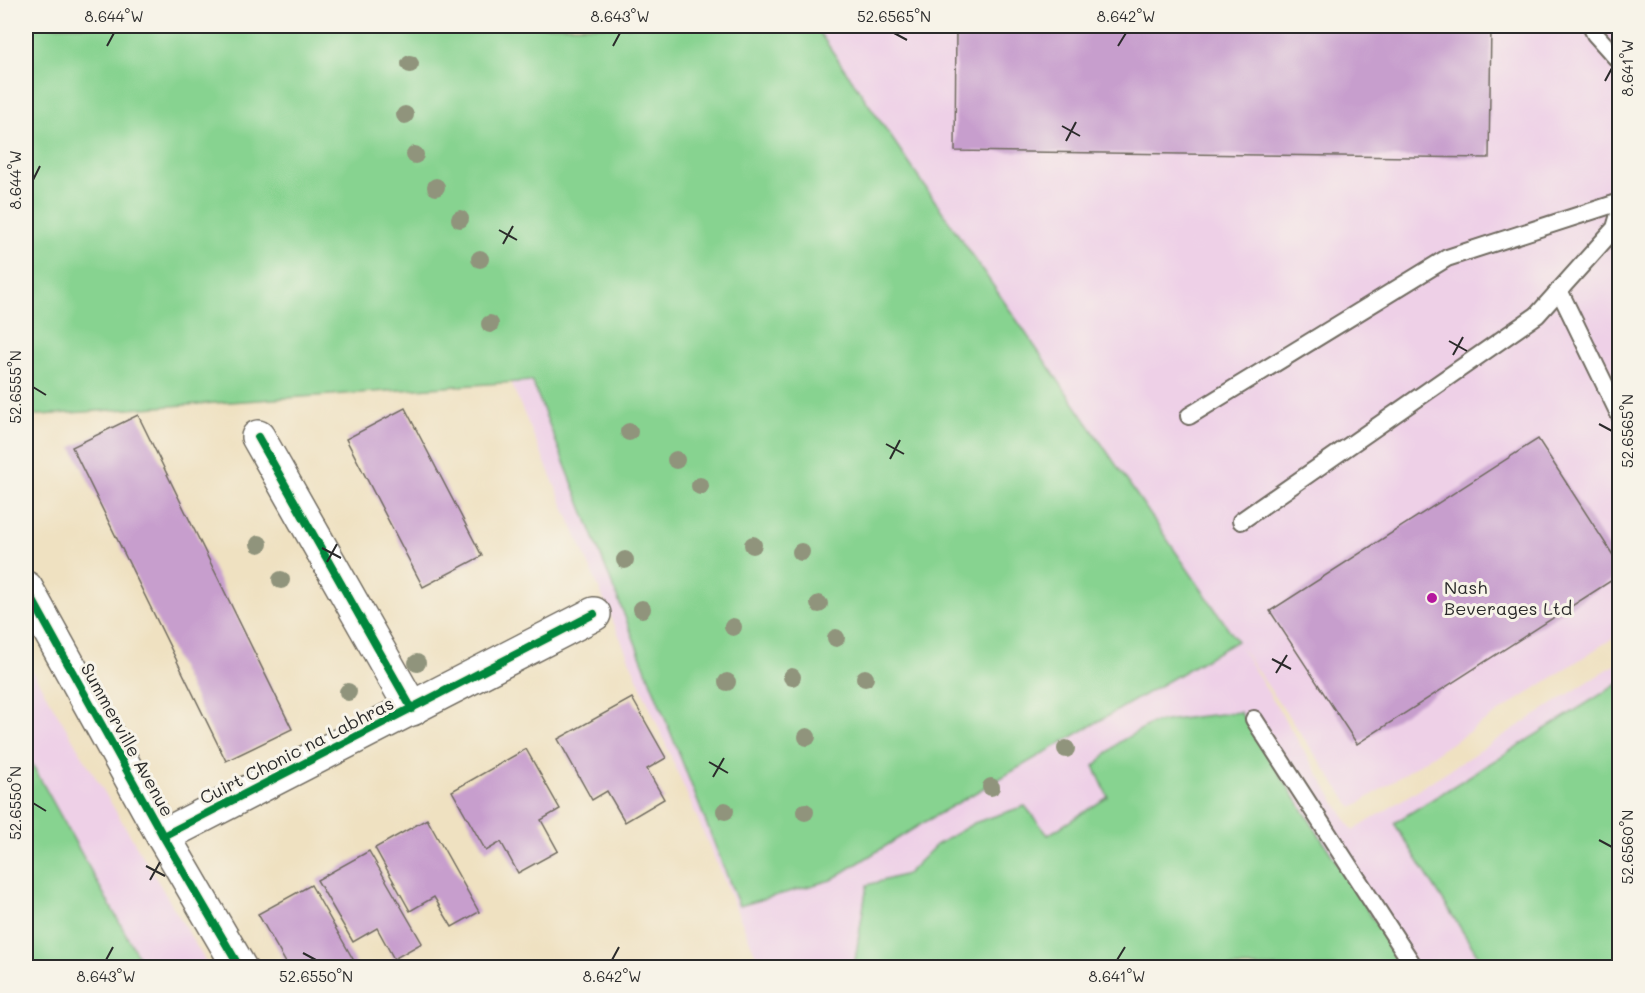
<svg xmlns="http://www.w3.org/2000/svg" width="1645" height="993" font-family="Mali,sans-serif">
<rect width="100%" height="100%" fill="#f7f3e8"/>
<filter id="ink" filterUnits="userSpaceOnUse"><feTurbulence type="fractalNoise" baseFrequency=".0167" numOctaves="2"/><feDisplacementMap in="SourceGraphic" scale="12" xChannelSelector="R" yChannelSelector="G"/><feConvolveMatrix kernelMatrix="1 2 1 2 8 2 1 2 1" color-interpolation-filters="sRGB"/></filter>
<filter id="wash" filterUnits="userSpaceOnUse"><feTurbulence type="fractalNoise" baseFrequency=".008" numOctaves="4" result="noise"/><feDisplacementMap in="SourceGraphic" scale="24" xChannelSelector="R" yChannelSelector="G"/><feGaussianBlur stdDeviation="1.35" result="paint"/><feColorMatrix in="noise" values="0 0 0 0 0 0 0 0 0 0 0 0 0 0 0 0 0 1.4 0 .05"/><feComposite in="paint" operator="in"/></filter>
<g filter="url(#wash)">
<rect width="100%" height="100%" fill="#efe1c1"/>
<g fill="#eed0e7">
<path d="M26,26H1619V634L1352,808L1240,646L1353,831L1619,662V967H761L490,334Z"/>
<path d="M26,661L209,967H26Z"/>
</g>
<g fill="#87d390" stroke="#597f5e" stroke-width="1.5">
<path d="M26,26H815L1237,641L918,826L831,880L739,906L532,381L26,416Z"/>
<path d="M1619,683V967H1485L1394,823Z"/>
<path d="M1240,712L1404,967H854L867,885L907,874L936,845L974,823L1025,806L1048,835L1108,797L1094,766L1119,742L1152,723L1194,717Z"/>
<path d="M26,753L144,967H26Z"/>
</g>
<g id="blocks">
<g fill="#c79ecd">
<path d="M956,26H1491L1489,158L955,151Z"/>
<path d="M405,408L482,556L423,587L346,439Z"/>
<path d="M138,415L292,729L226,761L72,447Z"/>
<path d="M1538,439L1620,566V575L1357,744L1270,611Z"/>
<path d="M632,698L666,758L647,769L664,799L625,822L607,791L592,800L558,739Z"/>
<path d="M526,749L560,809L541,820L558,851L518,873L501,842L486,851L452,791Z"/>
<path d="M427,819L479,912L452,927L434,897L410,911L375,848Z"/>
<path d="M369,851L422,943L394,959L377,928L353,942L317,880Z"/>
<path d="M311,885L358,968H321L319,962L310,968H289L258,914Z"/>
</g>
</g>
</g>
<g filter="url(#ink)">
<use href="#blocks" fill-opacity="0" stroke="#706b60" stroke-width="1.5"/>
<g fill="none" stroke-linecap="round" stroke-linejoin="round">
<g stroke="#706b60" stroke-width="20">
<g id="service">
<path d="M1591,26L1595,34L1620,62"/>
<path d="M1559,290L1620,416"/>
<path d="M1189,416L1447,258L1620,202"/>
<path d="M1241,521L1537,315L1615,228L1620,211"/>
<path d="M1254,719L1415,968"/>
</g>
</g>
<g stroke="#706b60" stroke-width="36">
<g id="minor">
<path d="M258,437L412,709"/>
<path d="M26,588L163,836L240,968"/>
<path d="M163,836L594,614"/>
</g>
</g>
<use href="#service" stroke="#fff" stroke-width="16"/>
<use href="#minor" stroke="#fff" stroke-width="33"/>
<g stroke="#f7f3e8" stroke-width="11">
<g id="cycleway">
<path d="M258,437L412,709"/>
<path d="M26,588L163,836L240,968"/>
<path d="M163,836L594,614"/>
</g>
</g>
<use href="#cycleway" stroke="#00873e" stroke-width="8"/>
</g>
<g fill="#90947c">
<circle cx="410" cy="64" r="9"/>
<circle cx="405" cy="115" r="9"/>
<circle cx="415" cy="155" r="9"/>
<circle cx="436" cy="187" r="9"/>
<circle cx="460" cy="219" r="9"/>
<circle cx="480" cy="259" r="9"/>
<circle cx="490" cy="324" r="9"/>
<circle cx="629" cy="432" r="9"/>
<circle cx="676" cy="460" r="9"/>
<circle cx="700" cy="486" r="9"/>
<circle cx="259" cy="544" r="9"/>
<circle cx="753" cy="545" r="9"/>
<circle cx="801" cy="552" r="9"/>
<circle cx="625" cy="560" r="9"/>
<circle cx="281" cy="580" r="9"/>
<circle cx="819" cy="604" r="9"/>
<circle cx="642" cy="609" r="9"/>
<circle cx="733" cy="627" r="9"/>
<circle cx="836" cy="638" r="9"/>
<circle cx="417" cy="663" r="9"/>
<circle cx="792" cy="677" r="9"/>
<circle cx="865" cy="678" r="9"/>
<circle cx="727" cy="682" r="9"/>
<circle cx="348" cy="692" r="9"/>
<circle cx="807" cy="737" r="9"/>
<circle cx="1066" cy="749" r="9"/>
<circle cx="991" cy="787" r="9"/>
<circle cx="725" cy="811" r="9"/>
<circle cx="805" cy="812" r="9"/>
</g>
</g>
<path fill="none" stroke="#2b2b2b" stroke-width="2" d="M894,33L907,40M107,46L114,33M613,46L620,33M1118,46L1126,33M1605,81L1612,68M1062,126L1080,136M1066,141L1076,122M33,180L40,166M499,230L517,240M503,244L513,226M1449,341L1467,351M1453,355L1463,337M33,387L46,395M1599,424L1612,431M886,444L904,454M890,459L900,440M322,548L341,558M327,562L337,544M1272,659L1291,669M1276,673L1287,655M709,762L728,773M713,777L724,758M33,803L46,811M1599,840L1612,847M146,866L165,876M150,880L160,862M303,953L316,960M106,960L113,947M612,960L619,947M1117,960L1125,947"/>
<circle fill="#b5179e" stroke="#f7f3e8" stroke-width="2" cx="1432" cy="598" r="6"/>
<g text-anchor="middle" stroke-width="6" stroke-linejoin="round" paint-order="stroke">
<g font-size="18" fill="#2b2b2b" stroke="#f7f3e8" text-anchor="start">
<text x="1444" y="594">Nash<tspan x="1444" dy="21">Beverages Ltd</tspan></text>
</g>
<g font-size="18" fill="#2b2b2b" stroke="#f7f3e8">
<text transform="translate(127 740) rotate(61)" y="6">Summerville Avenue</text>
<text transform="translate(297 751) rotate(-27)" y="6">Cuirt Chonic na Labhras</text>
</g>
</g>
<rect width="1645" height="993" fill="none" stroke="#f7f3e8" stroke-width="66"/>
<rect x="33" y="33" width="1579" height="927" fill="none" stroke="#2b2b2b" stroke-width="2"/>
<g font-size="15" text-anchor="middle" fill="#2b2b2b">
<text x="114" y="22">8.644°W</text>
<text x="620" y="22">8.643°W</text>
<text x="894" y="22">52.6565°N</text>
<text x="1126" y="22">8.642°W</text>
<text transform="translate(1628 68) rotate(-90)" y="5">8.641°W</text>
<text transform="translate(16 180) rotate(-90)" y="5">8.644°W</text>
<text transform="translate(16 387) rotate(-90)" y="5">52.6555°N</text>
<text transform="translate(1628 431) rotate(-90)" y="5">52.6565°N</text>
<text transform="translate(16 803) rotate(-90)" y="5">52.6550°N</text>
<text transform="translate(1628 847) rotate(-90)" y="5">52.6560°N</text>
<text x="106" y="982">8.643°W</text>
<text x="316" y="982">52.6550°N</text>
<text x="612" y="982">8.642°W</text>
<text x="1117" y="982">8.641°W</text>
</g>
</svg>
